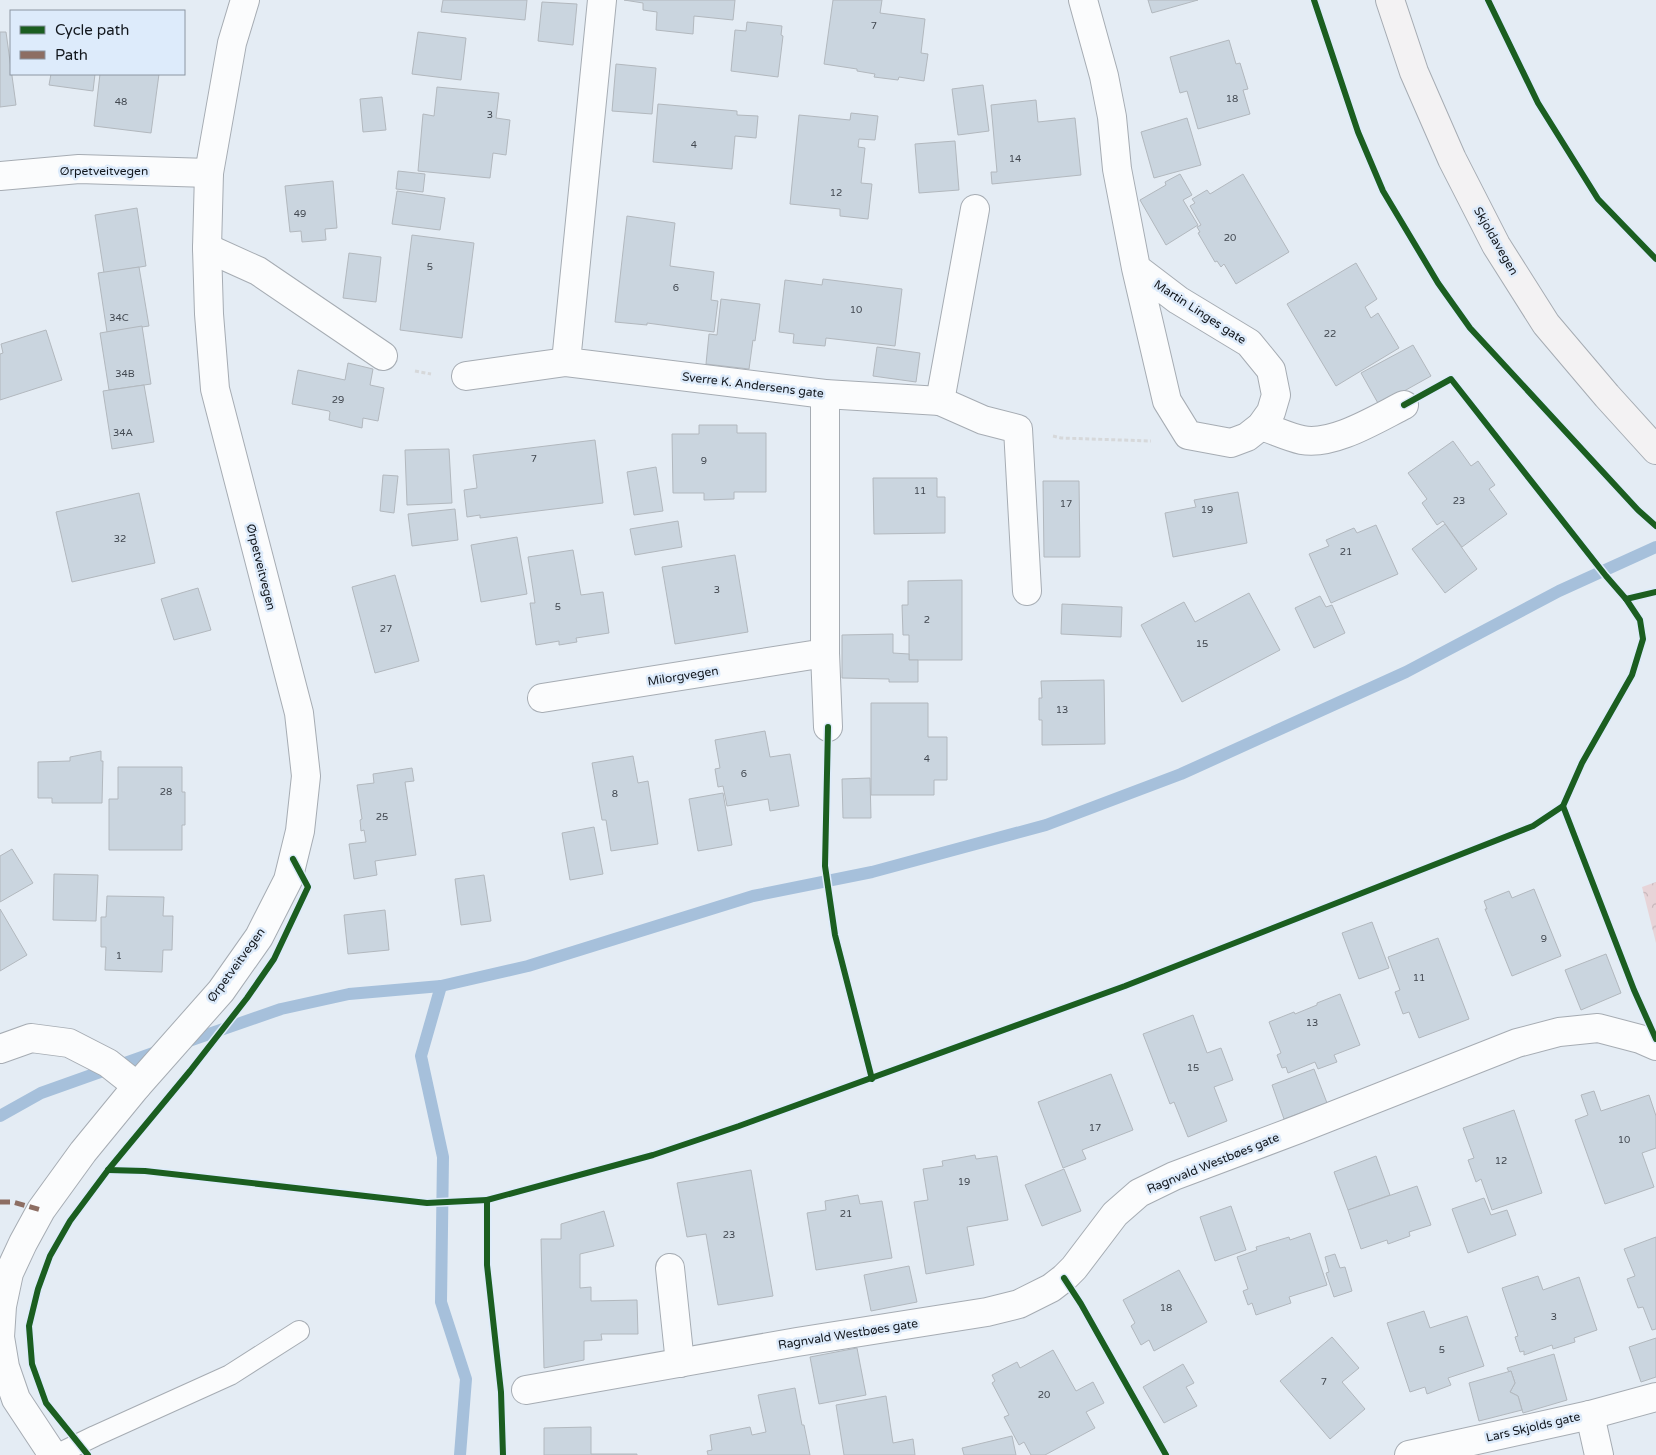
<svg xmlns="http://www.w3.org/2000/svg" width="1656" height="1455" font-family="'Varela Round',sans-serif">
<defs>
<pattern id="forest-crowns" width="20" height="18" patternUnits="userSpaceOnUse" patternTransform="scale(1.25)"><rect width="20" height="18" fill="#e7d4d8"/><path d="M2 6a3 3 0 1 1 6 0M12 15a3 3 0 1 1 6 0" fill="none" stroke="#c5b5b9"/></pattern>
</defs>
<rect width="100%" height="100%" fill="#e4ecf4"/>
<path fill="url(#forest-crowns)" d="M1656,882V943L1642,887Z"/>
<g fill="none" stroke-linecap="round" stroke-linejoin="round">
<g stroke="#a6c0db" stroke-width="12">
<path d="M441,986L421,1056L443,1157L441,1302L466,1379L460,1455"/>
<path d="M183,1043L281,1009L349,994L441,986L528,966L753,896L872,872L1046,825L1181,774L1406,672L1559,591L1656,547"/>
<path d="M0,1116L41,1093L159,1051"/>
</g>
</g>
<g fill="#cad5df" stroke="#b2b8be">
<path d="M443,0H527L525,20L441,12Z"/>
<path d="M624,0H735L733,20L694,16L693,34L656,30L657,12L643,10V3Z"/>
<path d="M833,0H882L880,13L925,19L921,53L928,54L924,81L899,77L898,80L874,77L875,74L857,71V69L824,64Z"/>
<path d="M1148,0H1198L1152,13Z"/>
<path d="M542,2L577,4L573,45L538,41Z"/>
<path d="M747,22L782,26L781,35L783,36L778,77L731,71L735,30L746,31Z"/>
<path d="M0,32H6L16,105L0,107Z"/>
<path d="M418,32L466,38L461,80L412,74Z"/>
<path d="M1229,40L1236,64L1240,63L1248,89L1243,90L1250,114L1198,129L1187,91L1180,93L1170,57Z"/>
<path d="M616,64L656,68L652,114L612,111Z"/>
<path d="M51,74H95L93,91L49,85Z"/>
<path d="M100,74H159L151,133L94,126Z"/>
<path d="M983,85L989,131L958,135L952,89Z"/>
<path d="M437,87L499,93L496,118L510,120L506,155L493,153L490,178L418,171L423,114L434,116Z"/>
<path d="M382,97L386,130L363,132L360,99Z"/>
<path d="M1036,100L1038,122L1075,118L1081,175L992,184L991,172H997L991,105Z"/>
<path d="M658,104L737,111V115L758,116L756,138L735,136L732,169L653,162Z"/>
<path d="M851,113L878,116L875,140L859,139L858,147L865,148L861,183L872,184L868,219L840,216V209L790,204L799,115L850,120Z"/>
<path d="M1187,118L1201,165L1154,178L1141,132Z"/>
<path d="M955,141L959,190L919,193L915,144Z"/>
<path d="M398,171L425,174L423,192L396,189Z"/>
<path d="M1180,174L1192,195L1183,200L1198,225L1166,245L1140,200L1166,185L1165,182Z"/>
<path d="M1243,174L1289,252L1236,284L1224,264L1221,267L1217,261L1215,262L1198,233L1200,232L1197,227L1201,225L1190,206L1195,203L1192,199L1207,190L1210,194Z"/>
<path d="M333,181L337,228L325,229L326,240L302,242L301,231L290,232L285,186Z"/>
<path d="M397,191L445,198L440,230L392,224Z"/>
<path d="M137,208L146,266L104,273L95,215Z"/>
<path d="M627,216L675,223L670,266L714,272L711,300L718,301L714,332L647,323V325L615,322Z"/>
<path d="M412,235L474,243L462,338L400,330Z"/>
<path d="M349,253L381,257L376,302L343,298Z"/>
<path d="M1356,263L1377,299L1365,307L1371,318L1378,313L1399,348L1336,386L1287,304Z"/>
<path d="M139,267L149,326L107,332L98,273Z"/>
<path d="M823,279L902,289L895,346L826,338L825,346L793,343L794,334L779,332L785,280L822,285Z"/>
<path d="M721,299L760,304L755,341L753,340L749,369L706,364L709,334L717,335Z"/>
<path d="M142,326L151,384L109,390L100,333Z"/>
<path d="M46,330L62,380L0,400V354L3,353L1,344Z"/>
<path d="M1413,345L1431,376L1379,405L1361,373Z"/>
<path d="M877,347L920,353L916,382L873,376Z"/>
<path d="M348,363L373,369L370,385L384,388L378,421L363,418L362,428L329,420L330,412L329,411L292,404L298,370L345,380Z"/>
<path d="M144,385L154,442L112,449L103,391Z"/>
<path d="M699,425H737V433H766V492H734V499L704,500V493H673L672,434H699Z"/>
<path d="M595,440L603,503L480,518V515L467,517L464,490L477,488L473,455Z"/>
<path d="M1453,441L1471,466L1478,461L1495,485L1489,489L1507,514L1462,547L1443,521L1437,525L1422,503L1427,499L1408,473Z"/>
<path d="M449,449L452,503L407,505L405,450Z"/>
<path d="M656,467L663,511L634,515L627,472Z"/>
<path d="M383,475L398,476L394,513L380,511Z"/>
<path d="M873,478H937V497H945V533L874,534Z"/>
<path d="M1043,481H1079L1080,557H1044Z"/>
<path d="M1238,492L1247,543L1173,557L1165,513L1196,507L1194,500Z"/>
<path d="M139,493L155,563L72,582L56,512Z"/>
<path d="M455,509L458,540L412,546L408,514Z"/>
<path d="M678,521L682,547L635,555L630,529Z"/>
<path d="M1445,524L1477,569L1445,593L1412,549Z"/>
<path d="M1376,525L1398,574L1331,603L1309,554L1329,546L1326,540L1354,528L1357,533Z"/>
<path d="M517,537L527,594L481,602L471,545Z"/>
<path d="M573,550L581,595L603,592L609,633L576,638L577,642L559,645V641L536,645L530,603H535L528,557Z"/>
<path d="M735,555L748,632L675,644L662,567Z"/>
<path d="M395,575L419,661L375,673L352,587Z"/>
<path d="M962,580V660H909V635H903L902,605H908V581Z"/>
<path d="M198,588L211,630L174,640L161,599Z"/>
<path d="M1249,593L1280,650L1182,702L1141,625L1184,602L1195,622Z"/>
<path d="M1320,596L1326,607L1332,605L1345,633L1314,648L1295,608Z"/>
<path d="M1062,604L1122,607L1121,637L1061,634Z"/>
<path d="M893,634V653L909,654V660H918V682H889V679L842,678V635Z"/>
<path d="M1104,680L1105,744L1042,745V720H1039V698H1042L1041,681Z"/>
<path d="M871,703H928V737H947V780H934V795H871Z"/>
<path d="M765,731L770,757L790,754L799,806L770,811L768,799L727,806L723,786L718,787L715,769L720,768L715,740Z"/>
<path d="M101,751V761H103L102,803H52V798H38V762L70,761V757Z"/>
<path d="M633,756L638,783L648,781L658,844L611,851L606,820H602L592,763Z"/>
<path d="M118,767H182V792H185V825H182V850H109V799H118Z"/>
<path d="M412,768L414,781L405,782L416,855L375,861L377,875L354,879L349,844L366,842L364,830L361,831L360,820L362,819L357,785L374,783L373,774Z"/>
<path d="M870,778L871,818H843L842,779Z"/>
<path d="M723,793L732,845L698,851L689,799Z"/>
<path d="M594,827L603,874L570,880L562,833Z"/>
<path d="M12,849L33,883L0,902V856Z"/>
<path d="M54,874L98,875L96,921L53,920Z"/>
<path d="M484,875L491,921L461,925L455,879Z"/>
<path d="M1534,889L1561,956L1512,976L1485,909H1487L1484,901L1509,891L1512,898Z"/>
<path d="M107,896L164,897L163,916H173L172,950H163L162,972L105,970L106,947H101V917H106Z"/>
<path d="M0,909L27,955L0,971Z"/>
<path d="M385,910L389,950L348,954L344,915Z"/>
<path d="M1372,922L1389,968L1359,979L1342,933Z"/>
<path d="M1438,938L1469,1019L1419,1038L1409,1012L1403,1014L1395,992L1400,990L1388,957Z"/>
<path d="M1606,954L1621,993L1581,1010L1565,970Z"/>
<path d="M1340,994L1360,1045L1334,1055L1337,1062L1318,1069L1315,1062L1288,1073L1286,1067L1282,1068L1277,1055L1281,1053L1269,1022L1294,1012L1295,1014L1317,1005V1003Z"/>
<path d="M1193,1015L1207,1053L1221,1048L1233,1080L1214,1087L1227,1121L1188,1137L1174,1102L1170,1104L1143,1034Z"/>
<path d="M1314,1069L1327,1103L1284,1119L1272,1085Z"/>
<path d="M1111,1074L1133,1130L1082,1150L1086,1159L1063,1168L1038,1102Z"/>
<path d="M1594,1091L1601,1111L1649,1095L1656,1116V1148L1642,1153L1654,1187L1605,1204L1575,1120L1588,1115L1581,1095Z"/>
<path d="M1514,1110L1542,1193L1492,1210L1481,1179L1476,1182L1468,1160L1474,1158L1463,1128Z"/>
<path d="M975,1155L976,1159L997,1156L1008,1220L967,1227L974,1265L926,1274L914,1202L928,1200L923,1169L943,1166L942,1161Z"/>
<path d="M1376,1156L1390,1195L1348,1210L1334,1172Z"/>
<path d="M1064,1169L1081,1211L1042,1226L1025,1185Z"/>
<path d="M751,1170L773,1296L718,1305L706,1234L687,1237L677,1183Z"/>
<path d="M1417,1186L1431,1225L1409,1232L1410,1236L1388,1244L1387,1240L1361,1249L1348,1210Z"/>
<path d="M858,1195L860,1204L882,1201L892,1258L816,1270L807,1213L826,1210L825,1201Z"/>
<path d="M1484,1198L1491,1215L1507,1210L1516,1235L1468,1253L1452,1209Z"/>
<path d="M1231,1206L1246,1250L1215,1261L1200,1217Z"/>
<path d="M604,1211L614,1246L580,1254V1288L591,1287V1301L637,1300L638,1334H601L602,1340L584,1341V1360L544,1368L541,1239H561V1224Z"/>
<path d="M1310,1233L1327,1285L1289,1297L1291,1303L1256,1315L1252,1303L1248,1305L1243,1291L1248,1289L1237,1257L1257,1250L1256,1247L1289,1237L1290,1240Z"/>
<path d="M1656,1237V1329L1652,1330L1643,1307L1638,1308L1627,1279L1635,1276L1624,1249Z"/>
<path d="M1335,1254L1340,1268L1345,1267L1352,1291L1334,1297L1326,1273L1329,1272L1325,1257Z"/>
<path d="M909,1266L917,1302L871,1311L864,1275Z"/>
<path d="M1179,1270L1207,1322L1154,1351L1149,1340L1141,1345L1131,1326L1135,1323L1123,1300Z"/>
<path d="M1538,1276L1543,1290L1579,1277L1597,1330L1574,1338L1575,1342L1553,1349L1552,1345L1524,1355V1351L1520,1352L1515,1337L1518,1336L1502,1288Z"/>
<path d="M1424,1311L1430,1328L1467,1316L1484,1366L1448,1378L1451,1385L1427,1394L1425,1387L1410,1392L1387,1323Z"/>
<path d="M1332,1337L1359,1368L1342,1382L1365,1409L1330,1439L1280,1381Z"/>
<path d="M1656,1338V1377L1641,1382L1629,1347Z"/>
<path d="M857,1348L866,1395L819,1404L810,1357Z"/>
<path d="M1053,1350L1076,1391L1093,1382L1104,1403L1086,1412L1095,1428L1045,1455H1031L1024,1442L1019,1445L1004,1417L1009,1415L992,1383L995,1381L992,1375L1017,1362L1020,1368Z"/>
<path d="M1554,1354L1567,1400L1523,1413L1518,1396L1510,1392L1515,1383L1511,1371L1509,1372L1507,1368Z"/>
<path d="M1183,1364L1194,1383L1186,1387L1197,1406L1164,1423L1143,1387Z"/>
<path d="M1511,1371L1515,1383L1510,1392L1518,1396L1522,1410L1479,1421L1469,1383Z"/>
<path d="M795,1388L802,1425H804L810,1455H708L707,1451L712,1450L710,1435L750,1427L752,1435L766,1432L758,1395Z"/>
<path d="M886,1396L893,1443L913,1439L915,1455H844L836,1405Z"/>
<path d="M591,1427V1454H637V1455H544V1428Z"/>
<path d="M1012,1436L1016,1455H964L962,1448Z"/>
</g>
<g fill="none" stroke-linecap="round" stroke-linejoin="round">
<g stroke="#a6acb3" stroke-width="22">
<path id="service" d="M56,1455L95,1436L230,1375L299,1331"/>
</g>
<g stroke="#a6acb3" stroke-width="30">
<g id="minor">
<path d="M602,0L566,362L825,394L940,401L975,209"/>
<path d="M1083,0L1104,76L1112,117L1117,169L1136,268L1167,401L1188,435L1231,443L1247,437L1261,426L1271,412L1276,395L1271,370L1249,343L1178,300L1136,268"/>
<path d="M0,176L79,169L209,173"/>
<path d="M207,248L258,271L383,356"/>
<path d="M466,376L566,362"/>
<path d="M940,401L983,420L1018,429L1027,591"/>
<path d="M1261,426C1274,430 1288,437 1302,440C1333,446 1376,419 1404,405"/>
<path d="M825,653L828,727"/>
<path d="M542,698L825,653V394"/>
<path d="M0,1049L31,1038L69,1043L108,1063L137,1086"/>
<path d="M670,1268L680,1363"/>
<path d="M526,1390L797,1342L987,1312L1019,1304L1051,1288L1064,1278L1074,1268L1115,1214L1139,1193L1174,1176L1299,1129L1517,1043L1559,1032L1598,1028L1640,1039L1656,1046"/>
<path d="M1590,1415L1599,1455"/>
<path d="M1409,1455L1590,1415L1656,1397"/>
</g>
</g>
<g stroke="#a6acb3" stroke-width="30">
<path id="tertiary" d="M53,1455L16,1399L5,1367L0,1337L2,1306L9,1273L23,1243L41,1210L83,1152L137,1086L221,991L259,937L288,880L300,831L306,776L299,713L215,389L209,314L207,248L209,173L232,43L245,0"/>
</g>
<g stroke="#a6acb3" stroke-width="30">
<path id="secondary" d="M1390,0L1414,72L1452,159L1496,245L1546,324L1607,396L1656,450"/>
</g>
<g stroke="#d6d8da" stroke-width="3" stroke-dasharray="4 2.5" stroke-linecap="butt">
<path d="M415,371L431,374"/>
<path d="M1053,436L1061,438L1151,441"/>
</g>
<use href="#service" stroke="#fbfcfd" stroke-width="20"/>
<use href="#minor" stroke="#fbfcfd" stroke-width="28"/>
<use href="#tertiary" stroke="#fbfcfd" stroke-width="28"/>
<use href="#secondary" stroke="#f3f2f3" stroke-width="28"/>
<path stroke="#8d6e63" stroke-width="5" stroke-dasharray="10 5" stroke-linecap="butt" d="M0,1202H13L41,1210"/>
<g stroke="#ddebfb" stroke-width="9">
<g id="cycleway">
<path d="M1314,0L1358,132L1383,191L1438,283L1470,328L1638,510L1656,526"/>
<path d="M1488,0L1538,103L1598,199L1656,259"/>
<path d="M1404,405L1451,379L1606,576L1626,599L1656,592"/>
<path d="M828,727L825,866L835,935L872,1079"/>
<path d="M1563,806L1634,990L1656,1039"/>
<path d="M108,1170L145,1171L427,1203L487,1200"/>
<path d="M1064,1278L1081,1304L1166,1455"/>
<path d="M88,1455L46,1403L32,1364L29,1326L38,1289L50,1256L70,1221L108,1170L190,1071L247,998L274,959L308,887L293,859"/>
<path d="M503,1455L501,1392L487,1265V1200L653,1155L739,1126L1125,986L1533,826L1563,806L1582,763L1632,675L1643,639L1640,620L1626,599"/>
</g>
</g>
<use href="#cycleway" stroke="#1b5e20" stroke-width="6"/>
</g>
<g text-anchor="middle" stroke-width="5" stroke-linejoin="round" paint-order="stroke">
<g font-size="10" fill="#424850">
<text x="874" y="29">7</text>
<text x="1232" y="102">18</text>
<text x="121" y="105">48</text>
<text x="490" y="118">3</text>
<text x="694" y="148">4</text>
<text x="1015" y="162">14</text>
<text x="836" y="196">12</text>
<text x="300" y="217">49</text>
<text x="1230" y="241">20</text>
<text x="430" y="270">5</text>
<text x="676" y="291">6</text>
<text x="856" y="313">10</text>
<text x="119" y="321">34C</text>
<text x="1330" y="337">22</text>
<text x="125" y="377">34B</text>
<text x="338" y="403">29</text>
<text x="123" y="436">34A</text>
<text x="534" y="462">7</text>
<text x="704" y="464">9</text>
<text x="920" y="494">11</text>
<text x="1459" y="504">23</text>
<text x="1066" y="507">17</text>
<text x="1207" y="513">19</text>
<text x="120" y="542">32</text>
<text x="1346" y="555">21</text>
<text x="717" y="593">3</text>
<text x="558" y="610">5</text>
<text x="927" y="623">2</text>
<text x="386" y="632">27</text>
<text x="1202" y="647">15</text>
<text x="1062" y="713">13</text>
<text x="927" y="762">4</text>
<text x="744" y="777">6</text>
<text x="166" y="795">28</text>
<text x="615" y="797">8</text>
<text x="382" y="820">25</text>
<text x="1544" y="942">9</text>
<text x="119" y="959">1</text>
<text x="1419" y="981">11</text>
<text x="1312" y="1026">13</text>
<text x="1193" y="1071">15</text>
<text x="1095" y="1131">17</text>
<text x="1624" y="1143">10</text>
<text x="1501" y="1164">12</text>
<text x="964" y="1185">19</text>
<text x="846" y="1217">21</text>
<text x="729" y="1238">23</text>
<text x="1166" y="1311">18</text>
<text x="1554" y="1320">3</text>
<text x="1442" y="1353">5</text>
<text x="1324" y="1385">7</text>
<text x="1044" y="1398">20</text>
</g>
<g font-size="12" fill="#12171d" stroke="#ddebfb">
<text x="104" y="175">Ørpetveitvegen</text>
<text transform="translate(1496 241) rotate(60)" y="4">Skjoldavegen</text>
<text transform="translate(1200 312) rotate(33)" y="4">Martin Linges gate</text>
<text transform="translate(753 385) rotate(7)" y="4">Sverre K. Andersens gate</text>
<text transform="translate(261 567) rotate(76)" y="4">Ørpetveitvegen</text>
<text transform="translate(683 676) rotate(-9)" y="4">Milorgvegen</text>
<text transform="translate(236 965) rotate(-54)" y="4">Ørpetveitvegen</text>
<text transform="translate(1213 1163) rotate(-22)" y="4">Ragnvald Westbøes gate</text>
<text transform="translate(848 1334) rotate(-9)" y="4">Ragnvald Westbøes gate</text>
<text transform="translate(1533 1427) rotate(-13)" y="4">Lars Skjolds gate</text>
</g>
</g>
<rect x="10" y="10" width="175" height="65" fill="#ddebfb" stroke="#8c96a2"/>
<rect x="20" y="26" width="25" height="8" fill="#1b5e20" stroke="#8c96a2"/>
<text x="55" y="35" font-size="15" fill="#12171d">Cycle path</text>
<rect x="20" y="51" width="25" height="8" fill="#8d6e63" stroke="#8c96a2"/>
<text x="55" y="60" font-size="15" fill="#12171d">Path</text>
</svg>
